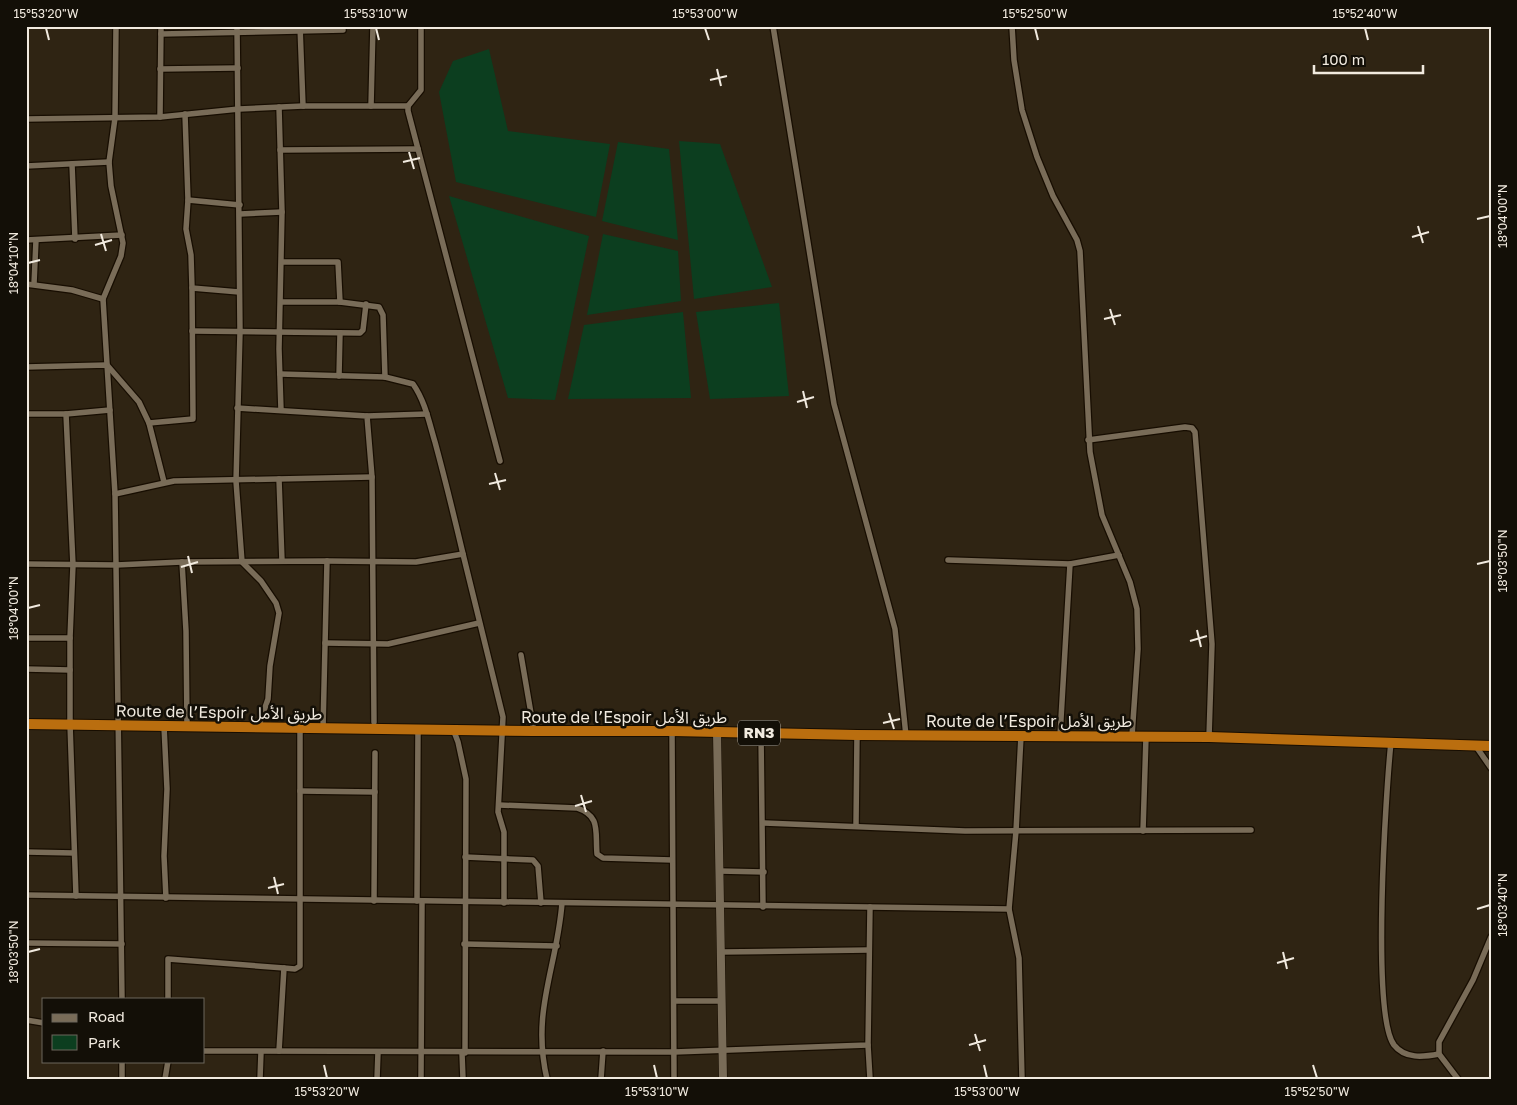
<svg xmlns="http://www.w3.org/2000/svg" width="1517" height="1105" font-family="'Golos Text','Noto Sans Arabic',sans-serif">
<rect width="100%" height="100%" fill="#2f2413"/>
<g fill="#0c3e1f">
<path d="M489,49L508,131L610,144L596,217L456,182L439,92L453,61Z"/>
<path d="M679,141L720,144L772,287L694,299Z"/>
<path d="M618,142L669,149L678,240L602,221Z"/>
<path d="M449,196L589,236L555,400L508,398Z"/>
<path d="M603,234L678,251L681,301L587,315Z"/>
<path d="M779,303L789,396L710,399L696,312Z"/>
<path d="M683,312L691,398L568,399L584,325Z"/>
</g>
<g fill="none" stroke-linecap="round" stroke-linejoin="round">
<g stroke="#170d01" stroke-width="8">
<g id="street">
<path d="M237,26L240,332L236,481L242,562L261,581L276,603L279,613L270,666L268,699L258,728"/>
<path d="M300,26L303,106"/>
<path d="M421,26V90L408,106V111L500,461"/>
<path d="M773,26L834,404L895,629L906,736"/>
<path d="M1012,26L1014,60L1022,110L1037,157L1053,196L1077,240L1080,251L1090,452L1102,515L1130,582L1137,609L1138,649L1132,736"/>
<path d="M161,34L343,30"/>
<path d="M160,69L238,68"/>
<path d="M371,106L373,26"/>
<path d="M279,107L282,212L279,349L281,410"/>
<path d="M185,114L188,200L186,229L191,255L192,288L239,292"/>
<path d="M160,117L161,26"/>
<path d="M26,119L160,117L239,109L303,106H408"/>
<path d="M280,150L418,149"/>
<path d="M72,164L75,239"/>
<path d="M26,166L109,162"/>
<path d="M188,200L240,205"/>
<path d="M240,214L282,212"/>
<path d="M26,240L122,235"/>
<path d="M282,262H338L340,302"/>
<path d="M26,284L72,290L103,299L121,256L123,243L111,186L109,162L115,118L116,26"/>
<path d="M34,284L36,240"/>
<path d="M103,299L115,494L116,565L182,562L327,561L323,729"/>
<path d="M281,302H340L379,307L383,315L385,377"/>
<path d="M192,331L360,333L363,330L366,304"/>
<path d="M26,367L107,365L139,402L149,423L164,482"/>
<path d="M280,374L385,377L413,384C425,401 429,422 435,442C445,479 454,516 463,554"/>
<path d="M339,376L340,333"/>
<path d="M237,408L367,416L372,477L374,722"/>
<path d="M26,414H66L110,410"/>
<path d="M66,414L73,565L70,638V724L76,896"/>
<path d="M367,416L427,414"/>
<path d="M149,423L193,419L192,288"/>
<path d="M1088,440L1185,427L1192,428L1195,432L1212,644L1209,737"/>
<path d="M279,479L282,561"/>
<path d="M115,494L174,481L372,477"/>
<path d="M948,560L1070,564L1119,555"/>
<path d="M327,561L416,562L463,554L503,717L498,812L504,832V903"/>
<path d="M182,562L186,631L187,727"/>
<path d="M26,564L116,565L122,999"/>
<path d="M26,638H70"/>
<path d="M325,643L388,644L479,623"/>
<path d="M521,655L534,731"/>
<path d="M26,669L70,670"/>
<path d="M164,726L167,789L164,856L166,898"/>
<path d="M453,729L458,742L466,779L465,1053"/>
<path d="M672,731L674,1079"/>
<path d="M761,733L763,907"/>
<path d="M1021,736L1016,831L1009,909L1019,958L1022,1079"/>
<path d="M1060,736L1070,564"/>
<path d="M1391,742C1386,790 1371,1014 1394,1045C1405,1059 1423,1057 1439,1054"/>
<path d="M1475,745L1491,768"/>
<path d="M300,791L375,792"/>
<path d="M499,805L577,808C601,816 595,831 597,854L603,858L672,860"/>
<path d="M764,823L965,831L1251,830"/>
<path d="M856,825L857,735"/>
<path d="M1143,831L1146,737"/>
<path d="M26,852L74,853"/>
<path d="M465,857L533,860L538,866L541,903"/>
<path d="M719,871L764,872"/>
<path d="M26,895L1009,909"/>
<path d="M374,901L375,753"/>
<path d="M417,901L418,729"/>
<path d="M26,943L122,944"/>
<path d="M464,944L557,946"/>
<path d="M721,952L869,950"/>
<path d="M168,999V959L284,968L295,969L300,966V728"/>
<path d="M674,1001H722"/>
<path d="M26,1020L44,1023"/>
<path d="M868,1045L870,1079"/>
<path d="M204,1051L674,1052L868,1045L870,907"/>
<path d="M279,1051L284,968"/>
<path d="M462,1053L463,1079"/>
<path d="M122,1061V1079"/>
<path d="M165,1079L168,1061"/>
<path d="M260,1079L261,1052"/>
<path d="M377,1079L378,1052"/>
<path d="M421,1079L422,901"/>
<path d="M547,1079C531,1011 557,968 562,903"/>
<path d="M601,1079L603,1051"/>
<path d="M1458,1079L1439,1054V1042L1473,980L1491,937"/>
</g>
</g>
<g stroke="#170d01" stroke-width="9">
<path id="secondary" d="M717,732L723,1079"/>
</g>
<g stroke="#170d01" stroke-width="12">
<path id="highway" d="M26,724L534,731H672L857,735L1209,737L1491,746"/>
</g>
<use href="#street" stroke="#796c58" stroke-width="5.5"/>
<use href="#secondary" stroke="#796c58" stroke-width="8"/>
<use href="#highway" stroke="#ba6e0f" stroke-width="10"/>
</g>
<path fill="none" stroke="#f1eadf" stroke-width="2" d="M46,28L49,40M376,28L379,40M705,28L709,40M1035,28L1038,40M1365,28L1368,40M717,69L721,86M710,80L727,76M409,152L414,169M403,162L420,158M1477,219L1490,216M1418,226L1423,243M101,234L106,251M1412,237L1429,232M95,245L112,240M28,263L40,260M1110,309L1115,325M1104,319L1121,315M803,391L807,408M797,402L814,397M495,473L500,490M489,484L506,480M188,556L192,573M1477,564L1490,561M181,567L198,562M28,608L40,605M1197,630L1201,647M1190,641L1207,636M889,713L894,729M883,723L900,719M581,795L586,812M575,806L592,801M274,877L278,894M268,888L284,884M1477,909L1490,905M28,952L40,949M1283,952L1287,969M1277,963L1294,958M975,1034L980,1051M969,1045L986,1040M324,1065L327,1078M654,1065L657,1078M984,1065L987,1078M1313,1065L1317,1078"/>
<g text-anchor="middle" stroke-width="5" stroke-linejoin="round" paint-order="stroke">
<rect fill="#130f07" stroke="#aea89e" stroke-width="1" x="738" y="720.5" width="42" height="25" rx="4"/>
<g font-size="15" font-weight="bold" fill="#f1eadf">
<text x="759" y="738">RN3</text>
</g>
<g font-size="16" fill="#f1eadf" stroke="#130f07">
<text transform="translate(219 712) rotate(1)" y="6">Route de l’Espoir طريق الأمل</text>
<text x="624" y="723">Route de l’Espoir طريق الأمل</text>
<text x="1029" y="727">Route de l’Espoir طريق الأمل</text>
</g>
</g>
<rect width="1517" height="1105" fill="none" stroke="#130f07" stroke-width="55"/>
<rect x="42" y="998" width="162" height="65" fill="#130f07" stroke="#6c675d"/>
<rect x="52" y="1014" width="25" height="8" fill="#796c58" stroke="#6c675d"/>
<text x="88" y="1022" font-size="15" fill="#f1eadf">Road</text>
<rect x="52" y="1035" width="25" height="15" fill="#0c3e1f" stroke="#6c675d"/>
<text x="88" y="1048" font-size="15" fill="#f1eadf">Park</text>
<path d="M1314 65v8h109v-8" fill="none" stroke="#f1eadf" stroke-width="2.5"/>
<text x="1322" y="65" font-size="15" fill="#f1eadf" stroke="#130f07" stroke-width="4" paint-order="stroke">100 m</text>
<rect x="28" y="28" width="1462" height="1050" fill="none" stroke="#f1eadf" stroke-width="2"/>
<g font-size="12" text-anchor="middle" fill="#f1eadf">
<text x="46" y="18">15°53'20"W</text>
<text x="376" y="18">15°53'10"W</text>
<text x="705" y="18">15°53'00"W</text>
<text x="1035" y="18">15°52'50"W</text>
<text x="1365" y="18">15°52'40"W</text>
<text transform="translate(1503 216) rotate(-90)" y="4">18°04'00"N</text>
<text transform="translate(14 263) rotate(-90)" y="4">18°04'10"N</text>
<text transform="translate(1503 561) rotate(-90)" y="4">18°03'50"N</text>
<text transform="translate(14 608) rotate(-90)" y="4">18°04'00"N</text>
<text transform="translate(1503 905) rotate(-90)" y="4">18°03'40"N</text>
<text transform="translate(14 952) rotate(-90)" y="4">18°03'50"N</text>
<text x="327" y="1096">15°53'20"W</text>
<text x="657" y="1096">15°53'10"W</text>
<text x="987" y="1096">15°53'00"W</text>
<text x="1317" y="1096">15°52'50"W</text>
</g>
</svg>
